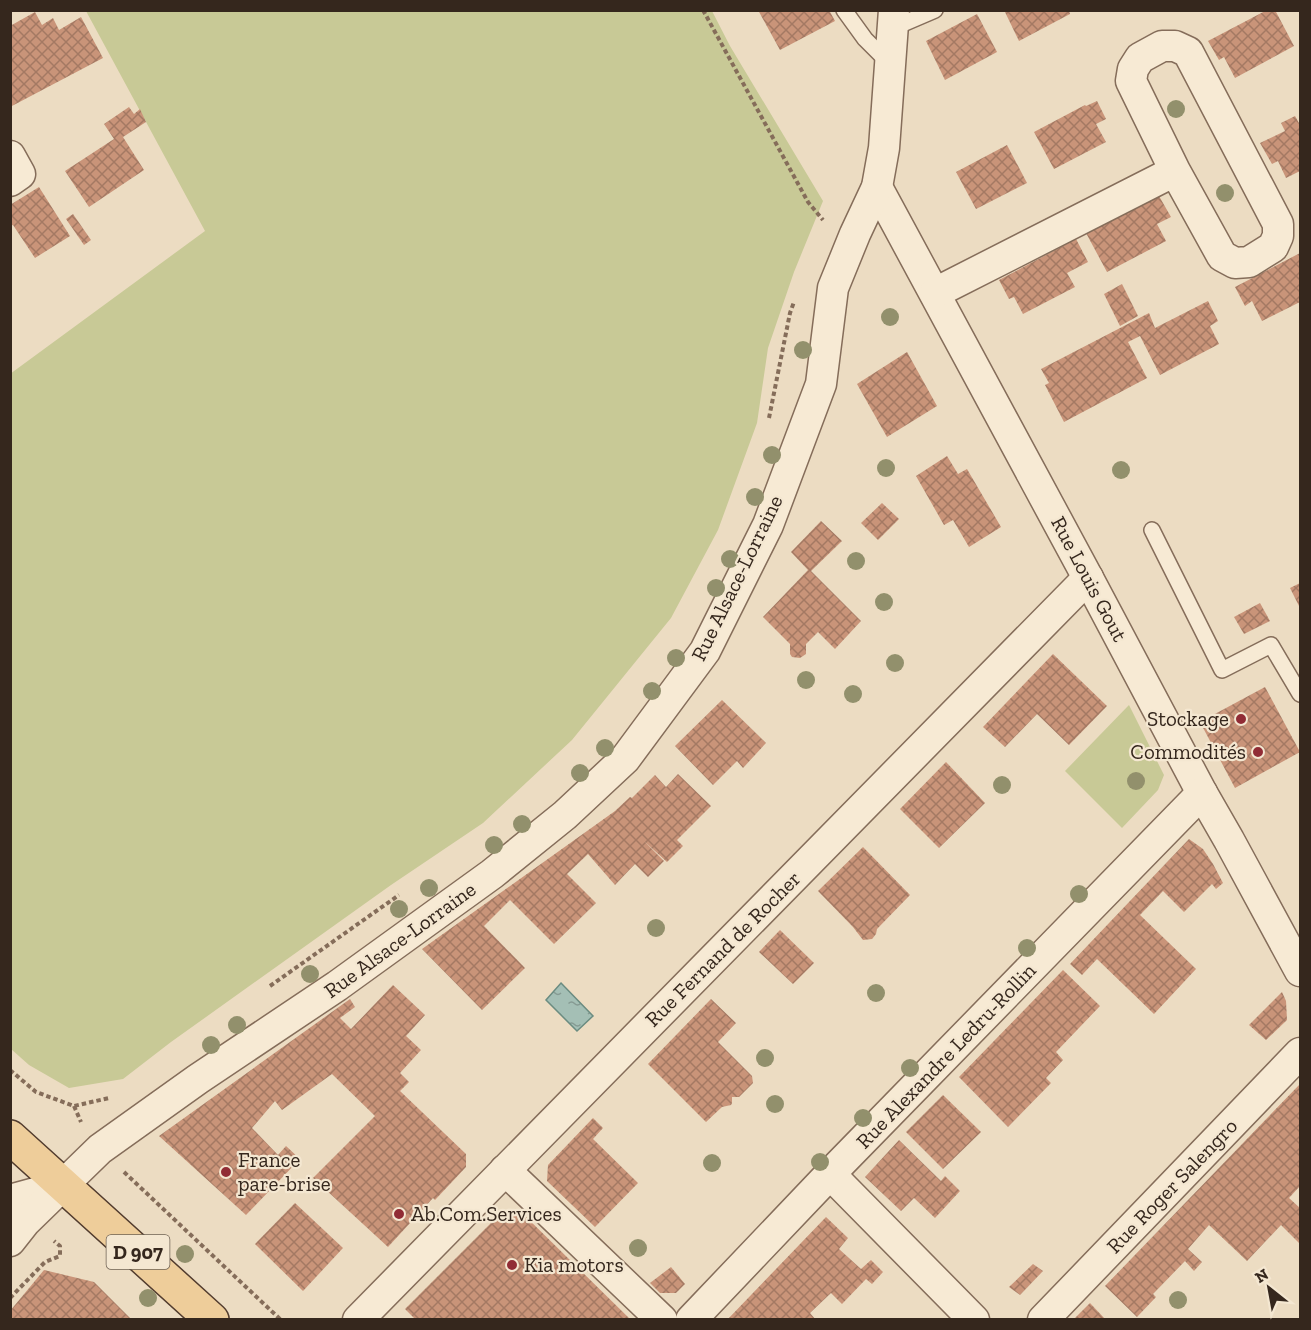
<svg xmlns="http://www.w3.org/2000/svg" width="1311" height="1330" font-family="'Zilla Slab',serif">
<defs>
<pattern id="water-ripples" width="26" height="14" patternUnits="userSpaceOnUse" patternTransform="scale(1.5)"><rect width="26" height="14" fill="#a4bfb5"/><path d="M2 4q2-2 4 0t4 0M15 11q2-2 4 0t4 0" fill="none" stroke="#869b93"/></pattern>
<pattern id="building-cross-hatch" width="8" height="8" patternUnits="userSpaceOnUse" patternTransform="scale(1.5)"><rect width="8" height="8" fill="#c99479"/><path d="M0 0l8 8M0 8l8-8" fill="none" stroke="#a47963"/></pattern>
</defs>
<rect width="100%" height="100%" fill="#ecdcc2"/>
<g fill="#c8c996">
<path d="M86,11H712L730,46L823,201L794,272L768,348L757,423L718,530L671,618L572,740L483,823L391,885L171,1042L123,1079L69,1088L29,1065L11,1049L10,374L205,231Z"/>
<path d="M1129,705L1164,775L1158,790L1122,828L1065,771Z"/>
</g>
<path fill="url(#water-ripples)" stroke="#6b8c81" stroke-width="1.5" d="M561,983L593,1016L577,1031L546,1000Z"/>
<g fill="url(#building-cross-hatch)">
<path d="M758,10H829L835,21L780,50Z"/>
<path d="M1004,10H1069L1070,14L1019,41Z"/>
<path d="M1267,10H1275L1294,46L1235,78L1224,57L1219,60L1208,41Z"/>
<path d="M35,12L42,25L53,18L59,30L81,17L103,58L10,107V26Z"/>
<path d="M977,14L997,52L945,80L926,41Z"/>
<path d="M1097,101L1106,119L1096,124L1106,142L1054,169L1034,132L1085,105L1086,106Z"/>
<path d="M129,107L134,114L140,109L146,122L123,137L144,170L89,207L65,171L114,139L104,124Z"/>
<path d="M1295,116L1299,123L1300,122V171L1286,178L1278,161L1272,164L1260,143L1285,131L1281,123Z"/>
<path d="M1007,145L1027,183L976,209L956,172Z"/>
<path d="M39,187L70,236L35,258L13,225L10,226V205Z"/>
<path d="M1159,196L1171,217L1157,224L1166,241L1107,272L1086,233Z"/>
<path d="M73,214L91,240L84,245L66,219Z"/>
<path d="M1076,239L1088,262L1067,273L1075,287L1023,314L1014,297L1009,299L999,280Z"/>
<path d="M1300,253V302L1262,321L1252,301L1245,306L1235,287Z"/>
<path d="M1122,284L1138,316L1120,326L1104,294Z"/>
<path d="M1208,301L1218,321L1210,326L1219,344L1160,375L1140,336L1128,342L1147,378L1064,422L1045,385L1049,383L1041,369L1149,313L1155,328Z"/>
<path d="M907,352L937,406L887,437L857,384Z"/>
<path d="M947,456L958,474L967,469L1001,527L969,547L953,520L944,525L916,476Z"/>
<path d="M882,503L899,519L878,540L861,523Z"/>
<path d="M821,521L842,541L811,571L861,621L835,649L818,632L806,644V654L800,658L792,657L790,654V644L763,617L808,570L791,552Z"/>
<path d="M1300,583V608L1290,588Z"/>
<path d="M1260,603L1270,621L1244,634L1234,617Z"/>
<path d="M1053,654L1107,706L1069,745L1037,714L1005,747L983,727Z"/>
<path d="M1265,687L1300,752L1235,788L1200,722Z"/>
<path d="M722,700L766,743L743,768L737,761L713,785L675,746Z"/>
<path d="M946,762L985,803L939,848L900,809Z"/>
<path d="M678,774L711,806L677,840L683,846L667,862L644,841L664,861L648,877L635,864L615,885L588,854L567,874L596,903L554,944L510,900L484,926L525,968L482,1010L422,949L615,811L630,797L632,798L655,775L666,787Z"/>
<path d="M1189,839L1203,849L1213,864L1223,883L1216,889L1212,884L1184,912L1163,891L1140,915L1196,969L1154,1014L1097,959L1082,975L1070,964Z"/>
<path d="M863,847L910,895L877,929L876,934L872,939L863,940L853,927L818,891Z"/>
<path d="M780,930L814,963L793,984L759,952Z"/>
<path d="M1063,970L1100,1006L1056,1052L1063,1060L1046,1078L1051,1083L1008,1127L959,1077Z"/>
<path d="M393,985L425,1015L406,1036L421,1050L400,1073L409,1082L400,1091L466,1154V1167L435,1200L433,1198L388,1247L313,1178L375,1116L332,1074L282,1110L275,1101L252,1128L278,1155L286,1146L300,1159L246,1215L159,1136L350,999L355,1007L340,1018L351,1029Z"/>
<path d="M1282,992L1286,1001L1287,1020L1266,1040L1249,1025Z"/>
<path d="M711,999L736,1023L718,1042L752,1076L753,1083L739,1097H732V1103L731,1105L722,1107L706,1122L648,1064Z"/>
<path d="M1300,1084V1186L1289,1198L1300,1208V1244L1281,1225L1247,1261L1209,1225L1188,1249L1202,1262L1194,1271L1185,1261L1153,1294L1156,1297L1137,1317L1105,1286Z"/>
<path d="M943,1095L981,1132L943,1169L906,1132Z"/>
<path d="M593,1118L603,1128L593,1139L638,1183L595,1227L547,1181L548,1165Z"/>
<path d="M899,1140L941,1181L945,1176L960,1191L935,1218L914,1198L901,1211L865,1177Z"/>
<path d="M295,1203L343,1248L303,1291L255,1244Z"/>
<path d="M518,1209L631,1320H416L405,1309L493,1221Z"/>
<path d="M826,1217L848,1238L839,1249L861,1269L871,1260L883,1272L872,1284L866,1279L842,1304L831,1293L810,1313L816,1320H727Z"/>
<path d="M1033,1264L1043,1271L1020,1295L1009,1287Z"/>
<path d="M671,1267L685,1284L676,1293H660L650,1283Z"/>
<path d="M44,1270L94,1282L132,1320H10V1311Z"/>
<path d="M1090,1303L1106,1320H1073Z"/>
</g>
<g fill="none" stroke-linecap="round" stroke-linejoin="round">
<g stroke="#856d5a" stroke-width="18">
<g id="service">
<path d="M844,10L865,39L890,64"/>
<path d="M893,28L935,10"/>
<path d="M1152,530L1222,670L1271,645L1300,694"/>
</g>
</g>
<g stroke="#856d5a" stroke-width="33">
<g id="minor">
<path d="M10,156L20,174L10,181"/>
<path d="M877,187L1088,578L1202,793L1229,840L1300,971"/>
<path d="M935,293L1175,171L1222,256L1235,263L1249,262L1273,247L1278,236V224L1188,52L1175,46H1162L1140,58L1133,69L1131,81L1175,171"/>
<path d="M505,1170L662,1320"/>
<path d="M830,1174L974,1320"/>
<path d="M10,1200L61,1186"/>
<path d="M10,1241L25,1222L100,1149L198,1079L337,986L492,874L565,815L625,759L705,651L768,525L821,384L833,288L855,234L877,187L884,148L894,10"/>
<path d="M358,1320L1088,578"/>
<path d="M691,1320L830,1174L1202,793"/>
<path d="M1043,1320L1300,1053"/>
</g>
</g>
<g stroke="#523c2e" stroke-width="36">
<path id="primary" d="M10,1137L212,1320"/>
</g>
<g stroke="#856d5a" stroke-width="4" stroke-dasharray="4.5 3" stroke-linecap="butt">
<path d="M703,10L808,202L823,220"/>
<path d="M769,418L790,313L794,302"/>
<path d="M270,986L399,895"/>
<path d="M10,1070L36,1092L74,1106L109,1098"/>
<path d="M74,1106L81,1122"/>
<path d="M124,1172L281,1320"/>
<path d="M10,1298L45,1262L60,1256V1246L54,1241"/>
</g>
<use href="#service" stroke="#f7ead4" stroke-width="15"/>
<use href="#minor" stroke="#f7ead4" stroke-width="30"/>
<use href="#primary" stroke="#eecd9a" stroke-width="33"/>
</g>
<g fill="#92906c">
<circle cx="1176" cy="109" r="9"/>
<circle cx="1225" cy="193" r="9"/>
<circle cx="890" cy="317" r="9"/>
<circle cx="803" cy="350" r="9"/>
<circle cx="772" cy="455" r="9"/>
<circle cx="886" cy="468" r="9"/>
<circle cx="1121" cy="470" r="9"/>
<circle cx="755" cy="497" r="9"/>
<circle cx="730" cy="559" r="9"/>
<circle cx="856" cy="561" r="9"/>
<circle cx="716" cy="588" r="9"/>
<circle cx="884" cy="602" r="9"/>
<circle cx="676" cy="658" r="9"/>
<circle cx="895" cy="663" r="9"/>
<circle cx="806" cy="680" r="9"/>
<circle cx="652" cy="691" r="9"/>
<circle cx="853" cy="694" r="9"/>
<circle cx="605" cy="748" r="9"/>
<circle cx="580" cy="773" r="9"/>
<circle cx="1136" cy="781" r="9"/>
<circle cx="1002" cy="785" r="9"/>
<circle cx="522" cy="824" r="9"/>
<circle cx="494" cy="845" r="9"/>
<circle cx="429" cy="888" r="9"/>
<circle cx="1079" cy="894" r="9"/>
<circle cx="399" cy="909" r="9"/>
<circle cx="656" cy="928" r="9"/>
<circle cx="1027" cy="948" r="9"/>
<circle cx="310" cy="974" r="9"/>
<circle cx="876" cy="993" r="9"/>
<circle cx="237" cy="1025" r="9"/>
<circle cx="211" cy="1045" r="9"/>
<circle cx="765" cy="1058" r="9"/>
<circle cx="910" cy="1068" r="9"/>
<circle cx="775" cy="1104" r="9"/>
<circle cx="863" cy="1118" r="9"/>
<circle cx="820" cy="1162" r="9"/>
<circle cx="712" cy="1163" r="9"/>
<circle cx="638" cy="1248" r="9"/>
<circle cx="185" cy="1254" r="9"/>
<circle cx="148" cy="1298" r="9"/>
<circle cx="1178" cy="1300" r="9"/>
</g>
<g fill="#912c35" stroke="#f4e7d1" stroke-width="2">
<circle cx="1241" cy="719" r="6"/>
<circle cx="1258" cy="752" r="6"/>
<circle cx="226" cy="1172" r="6"/>
<circle cx="399" cy="1214" r="6"/>
<circle cx="512" cy="1265" r="6"/>
</g>
<g text-anchor="middle" stroke-width="4.5" stroke-linejoin="round" paint-order="stroke">
<rect fill="#f4e7d1" stroke="#6e6153" stroke-width="1.5" x="106.5" y="1235" width="63" height="34" rx="4.5"/>
<g font-size="20" font-weight="bold" fill="#35271d">
<text x="138" y="1259">D 907</text>
</g>
<g font-size="21" fill="#35271d" stroke="#f4e7d1">
<text transform="translate(737 578) rotate(-64)" y="7">Rue Alsace-Lorraine</text>
<text transform="translate(1089 579) rotate(62)" y="7">Rue Louis Gout</text>
<text transform="translate(400 940) rotate(-36)" y="7">Rue Alsace-Lorraine</text>
<text transform="translate(723 949) rotate(-45)" y="7">Rue Fernand de Rocher</text>
<text transform="translate(946 1056) rotate(-46)" y="7">Rue Alexandre Ledru-Rollin</text>
<text transform="translate(1172 1186) rotate(-46)" y="7">Rue Roger Salengro</text>
</g>
<g font-size="21" fill="#35271d" stroke="#f4e7d1" text-anchor="start">
<text x="1229" y="726" text-anchor="end">Stockage</text>
<text x="1246" y="759" text-anchor="end">Commodités</text>
<text x="238" y="1167">France<tspan x="238" dy="24">pare-brise</tspan></text>
<text x="411" y="1221">Ab.Com.Services</text>
<text x="524" y="1272">Kia motors</text>
</g>
</g>
<rect width="1311" height="1330" fill="none" stroke="#35271d" stroke-width="24"/>
<g transform="translate(1269 1288) rotate(329)" stroke="#f4e7d1" stroke-width="4.5" paint-order="stroke">
<path d="M0-4.5L10 22L0 15L-10 22Z" fill="#35271d"/>
<text y="-9" font-size="16" font-weight="bold" text-anchor="middle" fill="#35271d">N</text>
</g>
</svg>
